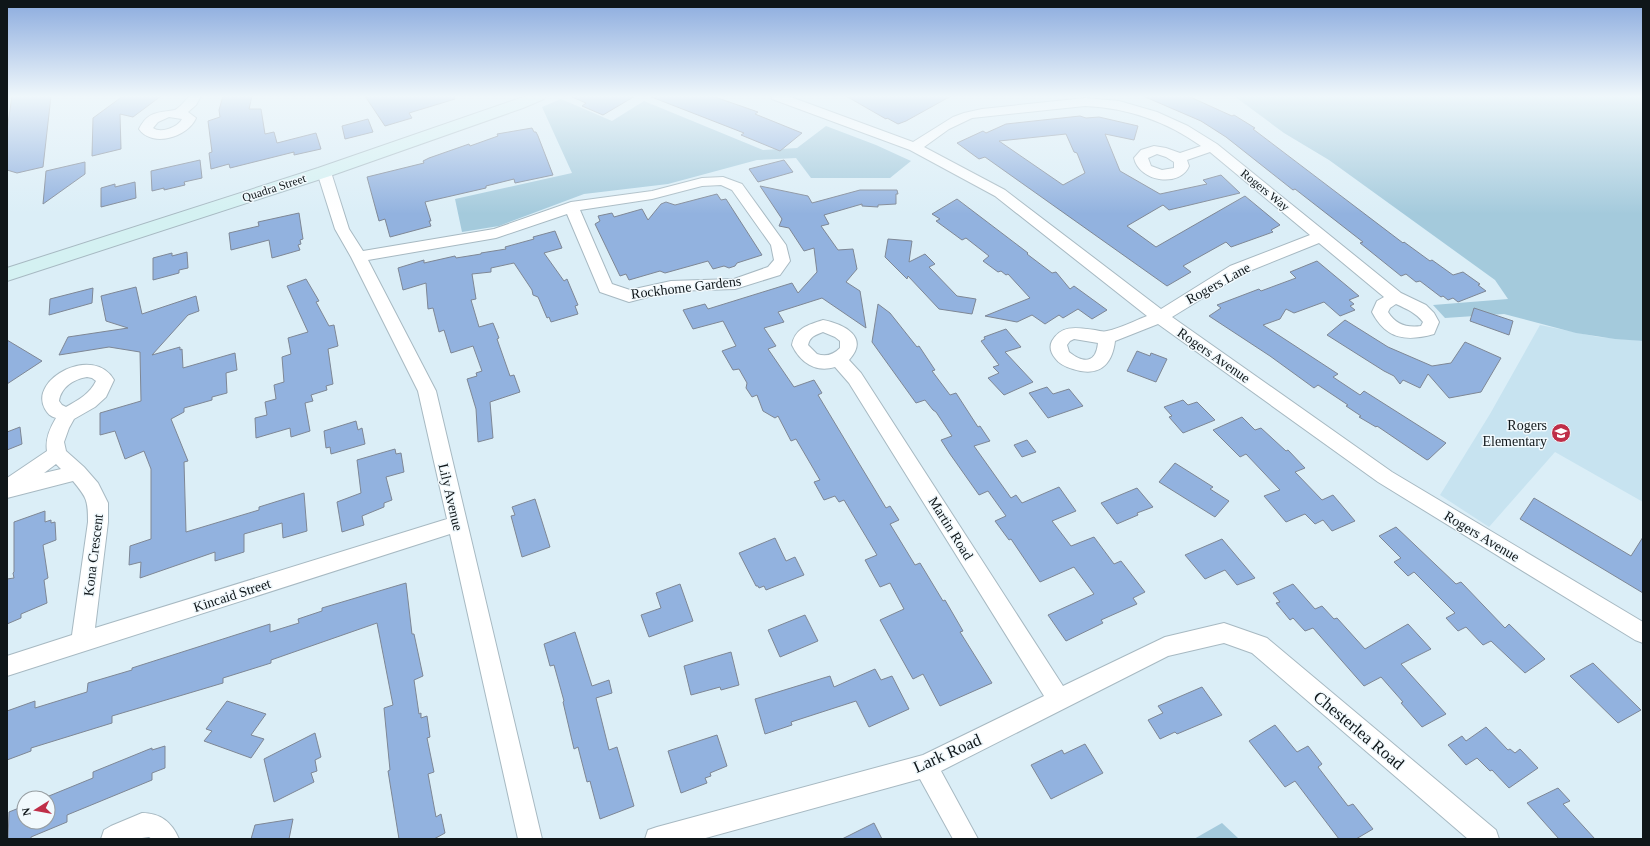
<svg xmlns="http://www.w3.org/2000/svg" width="1650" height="846" font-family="'Times New Roman',serif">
<rect width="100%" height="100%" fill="#dbeef7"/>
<path fill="#c7e3f0" d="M1540,325L1598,337L1643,341V502L1555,452L1489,527L1440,495L1490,414Z"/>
<g fill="#a4cadc">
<path d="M1234,96H1643V341L1615,339L1576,333L1504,314L1445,318L1433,305L1508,299L1495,280L1329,160L1284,133Z"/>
<path d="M561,99L612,121L644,101L763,150L797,148L826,126L876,145L911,161L890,178H811L796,158L757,160L668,184L584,194L499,226L462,232L455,199L572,173L542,107Z"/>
<path d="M1222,823L1239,839H1194Z"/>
</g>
<g fill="#92b2df" stroke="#7e8795" fill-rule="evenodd">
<path d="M12,96H51L43,167L17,173L7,170V130Z"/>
<path d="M123,96H161L133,117L120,114L121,149L92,156L93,118Z"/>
<path d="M223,96H252L249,109H261L265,134L274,132L277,143L316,133L321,149L294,155V152L230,168L229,164L211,169L209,153L212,152L208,121L220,117L219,110Z"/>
<path d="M365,96H454L455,99L409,113L412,118L385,126Z"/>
<path d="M570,96H635L603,115L582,106L586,103Z"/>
<path d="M649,96H712L758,112L755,114L802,133L780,151L741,135L744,133Z"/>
<path d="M846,96H951L906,121L898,124L887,118L886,119Z"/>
<path d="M1143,96H1188L1232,116L1234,115L1255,128L1253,129L1403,243L1404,242L1430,261L1432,260L1453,275L1463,272L1480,284L1478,285L1486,291L1458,302L1453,298L1448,300L1443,296L1441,297L1420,281L1416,282L1406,274L1401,276L1360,243L1363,242L1295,189L1293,190L1226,137L1201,121Z"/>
<path d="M1080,116L1086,118L1099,117L1138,126L1134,140L1105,134L1120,171L1160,194L1207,184L1203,180L1221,175L1240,193L1169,210L1163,205L1127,226L1156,247L1245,196L1280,225L1271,230L1273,232L1231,247L1226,242L1183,266L1191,272L1167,286L985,157L979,159L957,143L983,131L986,133L1006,124ZM1066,134L1074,152L1077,153L1085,173L1063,185L999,141Z"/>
<path d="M368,119L373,132L345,139L342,126Z"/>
<path d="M532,128L534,132H536L538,136L553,175L515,183L514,179L486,186V188L425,202L431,221H429L431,226L390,237L385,219L379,221L367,177L424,163L423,161L429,158L469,144L470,146L498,136L497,134Z"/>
<path d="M200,160L202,178L184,182L185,185L164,190V188L152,191L151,171Z"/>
<path d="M784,160L793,172L758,182L749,169Z"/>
<path d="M85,162V174L43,204L46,171Z"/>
<path d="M135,182L136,198L101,207V188L115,184V187Z"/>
<path d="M760,186L808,196L812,203L860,190H897L898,194H896V204L878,205V207L862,206V204L824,215L829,224L821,226L838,250L853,249L857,269L846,282L860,291L866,328L822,298L778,312L784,322L764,328L776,346L768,349L794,387L814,380L822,393L818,395L860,465L886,508L890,506L899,520L890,524L915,565L920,563L943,601L945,600L963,631L960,632L992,683L940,706L923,674L913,679L880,620L904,609L890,583L880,587L865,560L877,555L844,500L839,502L835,496L824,500L814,482L820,480L796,439L791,441L778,416L775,418L763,411L757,395L752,397L746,388L747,383L739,369L733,370L722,351L736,346L723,321L693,329L683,310L705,304L708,309L792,283L798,293L817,272L814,248L804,251L789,228L779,226L782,219Z"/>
<path d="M717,194L721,200L726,199L762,255L737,263L735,266L729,268L724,266L713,269L708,261L665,273L660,271L629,280L626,274L620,276L595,224L600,221L598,216L612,213L614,217L642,209L648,220L661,204L666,202L675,205Z"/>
<path d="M957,199L1028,253L1027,254L1052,273L1056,272L1070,289L1074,286L1107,310L1092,319L1078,309L1063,318L1059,315L1045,324L1032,315L1017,322L985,316L1030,298L1008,274L1006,275L1001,271L998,272L983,261L989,256L966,238L962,240L936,221L940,219L932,214Z"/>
<path d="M299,213L303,239L300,240L301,244L298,245L300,250L272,258L269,240L231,250L229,233L259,226L258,222Z"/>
<path d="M555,231L562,248L544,253L564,281L567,279L578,305L575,306L578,314L551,322L549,317L547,318L538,297L533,295L532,290L514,263L491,268V272L472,274L476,299L471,300L479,327L493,323L499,338L497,339L510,376L514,375L520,392L490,402L493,438L478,442L476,409L467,379L477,376L476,373L482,371L473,346L451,353L444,330L439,332L433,308L428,309L426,283L403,290L398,268L424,260V263L455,256L456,258L481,254V253L506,249L505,247L534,239L533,237Z"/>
<path d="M888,239L912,241L909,262L925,254L935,264L929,267L957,296L976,299L972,314L939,309L908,276L907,279L885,257Z"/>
<path d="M187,252L188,268L179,270V273L153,280V258L172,253V256Z"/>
<path d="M1317,261L1359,296L1349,300L1354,304L1350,306L1355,310L1340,316L1324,302L1294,313L1286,309L1280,319L1263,325L1338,374L1333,377L1360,395L1364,391L1446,443L1429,459L1427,460L1377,426L1376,427L1359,417L1361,416L1346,406L1348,405L1318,385L1314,388L1270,356L1209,316L1221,308L1217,305L1259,289L1261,291L1296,278L1290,272Z"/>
<path d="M306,279L319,301L316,302L329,326L334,325L338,346L328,349L333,384L326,386L327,390L311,395L313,401L305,403L310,431L291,437L290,428L256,438L255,418L267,415L265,402L276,399L274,385L284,382L282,357L291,354L288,338L308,332L287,286Z"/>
<path d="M136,287L142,314L196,296L199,311L188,315L152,355L180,347V350L182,349L183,368L235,353L237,370L226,373L227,393L212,397V400L184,408V412L171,419L188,461L184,462L186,532L259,510V507L304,493L307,531L283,538L282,523L244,534V552L215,561V552L140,578L141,562L129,565L130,546L151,539V469L144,451L125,459L115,431L100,435V413L141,401L140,352L109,347L59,355L68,337L128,328L106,321L101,296Z"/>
<path d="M93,288L92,303L49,315L50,299Z"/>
<path d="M878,304L890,313L917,347L919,346L935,370L932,371L950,395L956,393L978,427L980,426L990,441L974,446L1011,498L1016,495L1022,503L1059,487L1076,511L1052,521L1071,546L1094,537L1114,564L1121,561L1145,592L1133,598L1137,604L1101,620L1103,623L1066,641L1048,615L1094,594L1074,567L1040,582L1011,539L1009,540L995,521L1006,516L988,491L979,495L950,454L941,440L952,436L936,412L933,410L925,400L916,403L872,342Z"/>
<path d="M1474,308L1513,321L1509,335L1470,321Z"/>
<path d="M1345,320L1388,347L1432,366L1451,363L1465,342L1501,358L1481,392L1449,398L1428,374L1420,388L1403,380L1400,384L1394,376L1384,371L1327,335Z"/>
<path d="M1006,329L1021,347L1005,352L1033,382L1004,395L988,378L999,373L993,367L999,365L981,341L985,339L984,337Z"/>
<path d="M7,340L42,361L7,384Z"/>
<path d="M1137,351L1150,356L1151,353L1167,359L1156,382L1127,371Z"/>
<path d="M1047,387L1053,394L1069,389L1083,406L1048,418L1029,393Z"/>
<path d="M1183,400L1188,405L1197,402L1215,420L1183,433L1169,417L1172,416L1164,407Z"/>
<path d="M1242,417L1255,430L1261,428L1286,451L1288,450L1305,468L1295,472L1322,500L1333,495L1355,521L1332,531L1323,520L1315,524L1305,514L1286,522L1264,496L1280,490L1246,454L1240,457L1213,430Z"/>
<path d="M356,421L358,430L362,428L365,444L331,454L330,447L326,448L324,431Z"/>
<path d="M20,427L22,444L7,450V432Z"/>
<path d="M1027,440L1036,452L1022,457L1014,445Z"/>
<path d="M395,449L396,454L401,453L404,472L386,477L392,500L384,503V507L362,516L364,525L342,532L337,502L361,493L357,460Z"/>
<path d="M1175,463L1213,487L1210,489L1229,501L1215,517L1159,482Z"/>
<path d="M1137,488L1153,507L1137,513L1138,515L1117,524L1101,503Z"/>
<path d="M1534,498L1631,556L1643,537V593L1520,519Z"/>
<path d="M535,499L550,547L522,557L511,516L515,515L512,507Z"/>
<path d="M45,511V522L51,520V523L55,522L56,540L43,545L48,578L44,580L47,603L21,614V618L7,624V579L14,578L13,573L14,572V522Z"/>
<path d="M1396,527L1456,584L1461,582L1505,628L1509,624L1545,659L1525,673L1491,641L1483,645L1466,627L1458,631L1446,618L1455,613L1414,572L1408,576L1394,562L1401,558L1379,536Z"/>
<path d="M775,538L786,561L795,557L804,575L766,590L764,586L759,588L758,586H756L739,553Z"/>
<path d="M1222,539L1255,578L1237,585L1225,570L1205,579L1185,555Z"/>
<path d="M406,583L412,634H414L423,676L414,680L419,714L421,713V718L427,716L430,737L427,738L434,772L428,774L436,817L441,814L445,833L434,839H399L388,771L390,770L384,708L393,705L377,623L271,660V663L223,678V683L112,716V723L31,748V751L7,760V711L35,701V708L87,692L88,683L132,670V668L270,624V632L299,623L298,619L322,611V608Z"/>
<path d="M680,584L693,621L649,637L641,615L661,608L656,593Z"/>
<path d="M1293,584L1315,609L1322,606L1334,619L1337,618L1365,649L1408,624L1431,649L1401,664L1446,714L1422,727L1401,703L1403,702L1381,677L1364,686L1313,628L1305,631L1293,618L1290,620L1276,603L1280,602L1273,593Z"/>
<path d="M805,615L818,641L780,657L768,630Z"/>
<path d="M575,632L592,686L609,680L612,693L596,698L609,750L617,747L634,806L600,819L590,781L587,782L578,747L574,749L563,702L564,701L554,665L550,666L544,644Z"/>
<path d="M731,652L739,685L721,690L720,687L691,695L684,666Z"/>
<path d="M1593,663L1641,710L1618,723L1570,676Z"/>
<path d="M875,669L881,680L892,676L909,709L869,727L856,701L791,722L792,725L765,734L755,699L830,676L834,687Z"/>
<path d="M1202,687L1222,715L1177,734L1175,732L1160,739L1148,720L1163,713L1158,706Z"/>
<path d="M227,701L266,714L251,735L264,739L251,758L204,741L212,731L206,729Z"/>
<path d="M1275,725L1297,752L1308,746L1322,764L1318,767L1348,806L1353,804L1373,829L1356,839H1339L1295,781L1285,787L1249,741Z"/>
<path d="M1486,727L1508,750L1510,749L1515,753L1520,749L1538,768L1509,788L1492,770L1490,771L1477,758L1466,765L1448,745L1462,736L1466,741Z"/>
<path d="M315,733L321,757L315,760L317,771L311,773L314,782L274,802L264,759Z"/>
<path d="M717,735L727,766L710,773L711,776L705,778L707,783L681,793L668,751Z"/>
<path d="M1085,744L1103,773L1051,799L1031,765L1062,750L1064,754Z"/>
<path d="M165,746V768L152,773V780L67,815V822L31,837V839H8L9,812L24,806V822H48V798H44L93,778V772L152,748V750Z"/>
<path d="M1558,788L1570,801L1563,804L1595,839H1559L1527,803Z"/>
<path d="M293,819L289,839H251L255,825Z"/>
<path d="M874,823L882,839H842Z"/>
</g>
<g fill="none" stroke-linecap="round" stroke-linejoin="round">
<g stroke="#a7b9c2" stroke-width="2">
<g id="minor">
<path d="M189,96H201L196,105L188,112L196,118C188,137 152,148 139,129C148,111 158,113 175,110C179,108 186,100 189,96ZM169,117L182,119C178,127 161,134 153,128L158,122Z"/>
<path d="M771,96H788L913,142L953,117L964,113L982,109L1085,98L1119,101L1157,112L1188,126L1217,144L1401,293L1426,305L1434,313L1439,322L1434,334C1406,342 1386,339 1372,312L1377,301L1384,297L1319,243L1242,274L1172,317L1392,472L1643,622V643L1635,640L1378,482L1158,324L1115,341C1112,367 1097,377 1073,369C1066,367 1059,364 1055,358C1051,353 1049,347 1052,341C1062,324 1078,328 1095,330C1099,331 1104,332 1107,331C1121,328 1134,321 1147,316L995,196L910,150L772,99ZM1085,106C1128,108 1166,121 1201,146L1180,153L1166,148L1154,146L1141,150L1134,158C1140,183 1181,187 1189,166L1187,160L1210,152L1310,235L1230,266L1161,309L1005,190L924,147L949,129L972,118ZM1157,154L1166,157L1174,162V168L1162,170L1151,166L1148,158ZM1396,304C1407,309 1416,313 1423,322L1421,326C1407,328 1396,325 1388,312L1390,308ZM1074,339L1098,343C1096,363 1084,364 1069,352L1067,345L1070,341Z"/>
<path d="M324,168L329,169L331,172L349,229L363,251L494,229L571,202L652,191L702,178L723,177L742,184L786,245L790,261L780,275L735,289L671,291L629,302L600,292L567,214L496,238L368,260L436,391L542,839H518L450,534L7,676V656L72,635L88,522C88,500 87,498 73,481L7,498V478L47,451C45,439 50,428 56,418C50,416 48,414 45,409C28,379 94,344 114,380L106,397L95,407L74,419L69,428L64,442L66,451L84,467L98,483L108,503V522L95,628L447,519L418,391L351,257L335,229L317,172L319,169ZM721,185L732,190L771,245L774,260L768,267L734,279L671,281L630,290L612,284L580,210L652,199L702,186ZM87,377L92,378L96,381C90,394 78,400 66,407L62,405L59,401C61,387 74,379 87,377ZM56,464L61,469L44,473Z"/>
<path d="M823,320C844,324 870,337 849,360L861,373L1063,686L1165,637L1224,623L1267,638L1496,830L1499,839H1468L1252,653L1224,643L1168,656L941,771L978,839H953L920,779L702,839H645L648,830L657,827L923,755L1044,696L849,383L835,367C815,373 800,362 792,345C795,328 808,325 823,320ZM823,332L835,337L840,341V348C833,355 826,357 817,354L808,345C810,336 816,335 823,332Z"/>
<path d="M142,813C160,813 172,822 179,839H152L149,837L135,839H101L104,830L111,826Z"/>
</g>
</g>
<g stroke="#a7b9c2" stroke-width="2">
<path id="secondary" d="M526,96H546L544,99L523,108L330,176L7,281V268L318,168Z"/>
</g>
<use href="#minor" fill="#fff" fill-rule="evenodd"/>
<use href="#secondary" fill="#d4f1f2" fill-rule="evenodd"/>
</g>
<linearGradient id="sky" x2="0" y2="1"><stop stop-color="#8babde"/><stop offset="0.45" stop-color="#eff7fb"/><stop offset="1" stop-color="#eff7fb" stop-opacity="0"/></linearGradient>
<rect width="1650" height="214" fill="url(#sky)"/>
<defs>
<g id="school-disc" transform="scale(1)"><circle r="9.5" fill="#bf2e48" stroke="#f1f9fd"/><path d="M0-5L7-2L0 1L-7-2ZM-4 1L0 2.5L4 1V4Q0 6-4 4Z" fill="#fff"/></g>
</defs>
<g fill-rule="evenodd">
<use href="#school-disc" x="1561" y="433"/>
</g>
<g text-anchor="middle" stroke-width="3" stroke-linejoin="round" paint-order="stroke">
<g font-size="12" fill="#0f1619" stroke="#f1f9fd">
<text transform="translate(274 188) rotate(-18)" y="4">Quadra Street</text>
<text transform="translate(1265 190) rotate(39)" y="4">Rogers Way</text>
</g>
<g font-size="14" fill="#0f1619" stroke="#f1f9fd">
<text transform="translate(1218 283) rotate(-29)" y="5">Rogers Lane</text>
<text transform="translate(686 287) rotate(-7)" y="5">Rockhome Gardens</text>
<text transform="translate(1214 355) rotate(35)" y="5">Rogers Avenue</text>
<text transform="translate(451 497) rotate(77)" y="5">Lily Avenue</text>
<text transform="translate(951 528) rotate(58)" y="5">Martin Road</text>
<text transform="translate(1482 536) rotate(31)" y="5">Rogers Avenue</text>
<text transform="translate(93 555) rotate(-83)" y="5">Kona Crescent</text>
<text transform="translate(232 595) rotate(-18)" y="5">Kincaid Street</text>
</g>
<g font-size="14" fill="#0f1619" stroke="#f1f9fd" text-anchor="end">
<text x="1547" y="430">Rogers<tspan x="1547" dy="16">Elementary</tspan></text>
</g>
<g font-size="17" fill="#0f1619" stroke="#f1f9fd">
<text transform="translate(1359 730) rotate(40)" y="6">Chesterlea Road</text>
<text transform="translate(947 753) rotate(-24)" y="6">Lark Road</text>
</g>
</g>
<rect width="1650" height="846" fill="none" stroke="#0f1619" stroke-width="16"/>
<g transform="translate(36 810) rotate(259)"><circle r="19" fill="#f1f9fd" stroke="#979ea2"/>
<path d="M0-3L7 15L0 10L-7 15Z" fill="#bf2e48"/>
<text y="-6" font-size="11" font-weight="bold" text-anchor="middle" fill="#0f1619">N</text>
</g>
</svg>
